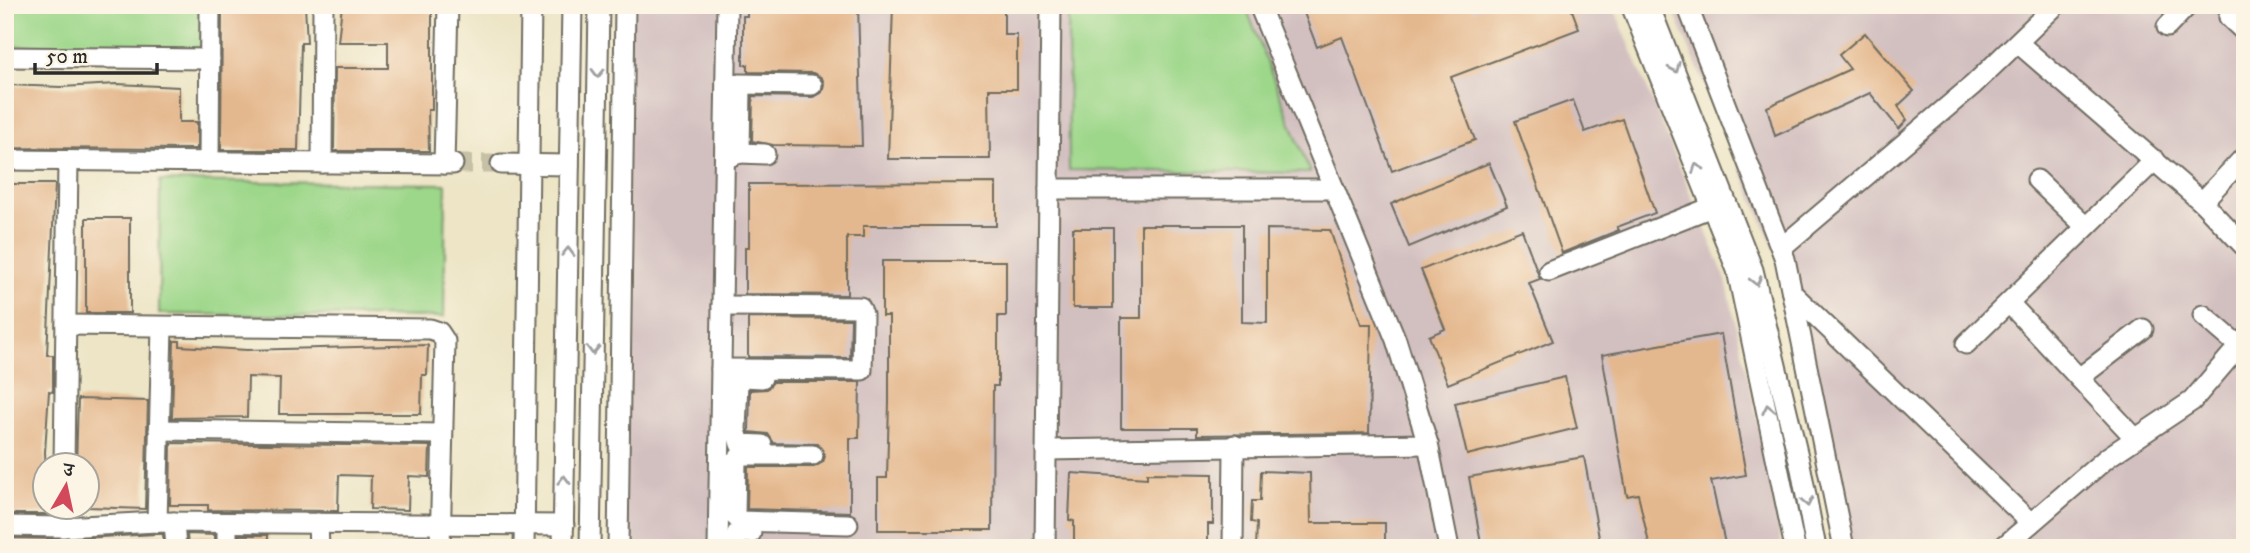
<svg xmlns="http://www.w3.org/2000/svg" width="2250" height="553" font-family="'IM FELL DW Pica','Noto Serif Devanagari',serif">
<rect width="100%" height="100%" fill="#fcf5e5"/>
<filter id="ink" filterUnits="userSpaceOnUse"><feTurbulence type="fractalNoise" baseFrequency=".0143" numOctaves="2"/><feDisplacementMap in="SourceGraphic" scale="14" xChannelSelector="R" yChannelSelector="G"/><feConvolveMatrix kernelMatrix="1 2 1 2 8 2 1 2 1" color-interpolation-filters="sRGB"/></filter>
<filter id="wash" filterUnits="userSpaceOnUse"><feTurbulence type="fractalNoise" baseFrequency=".00686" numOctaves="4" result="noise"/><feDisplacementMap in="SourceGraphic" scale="28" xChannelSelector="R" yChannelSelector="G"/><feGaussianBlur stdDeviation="1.57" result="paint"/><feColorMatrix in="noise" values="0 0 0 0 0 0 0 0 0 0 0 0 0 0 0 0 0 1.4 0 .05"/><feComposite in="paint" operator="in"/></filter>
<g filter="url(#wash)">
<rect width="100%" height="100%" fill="#ede5c6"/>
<g fill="#d2bfc0">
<path d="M625,5H1613L1726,280L1771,481L1782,548H623Z"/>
<path d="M1671,5H2245V548H1839L1780,263Z"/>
</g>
<g fill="#9dd78a" stroke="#64815a" stroke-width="2">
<path d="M5,5H201V48L5,46Z"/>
<path d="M1068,5H1245L1310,173L1069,170Z"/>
<path d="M160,181L446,184L444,317L159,314Z"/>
</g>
<g id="blocks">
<g fill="#e4b88e">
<path d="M222,5H305L307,43H301L298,150H221Z"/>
<path d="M342,5H432V110H428L429,151H334L335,68H388V42H338Z"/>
<path d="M747,5H858L862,146L773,145L752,141L753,96L813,97L822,92L824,84L822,78L813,73L748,72V65H743V16H747Z"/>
<path d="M893,5H1004V35H1017V89H989L990,159H888Z"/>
<path d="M1301,5H1471L1472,11L1486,5H1570L1579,29L1451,77L1475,140L1392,171L1342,37L1317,47Z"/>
<path d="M1865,33L1914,91L1898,106L1907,120L1899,129L1870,93L1775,136L1767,107L1850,69L1839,55Z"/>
<path d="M117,84L179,87V122H197V149L5,148L6,85L61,87Z"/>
<path d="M1573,100L1585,132L1622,119L1655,213L1617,227L1619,230L1562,253L1515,121Z"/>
<path d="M1489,163L1507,206L1409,247L1391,204Z"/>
<path d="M996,183V226H863V237H847V295L745,294V247H749V184Z"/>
<path d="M5,184H55L47,355H53V392L49,391L45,452L48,514H5Z"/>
<rect x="86" y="218" width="44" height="95"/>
<path d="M1141,225H1242V322L1267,323V229L1330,230L1361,324H1371L1369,433L1197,435V428H1121V318H1141Z"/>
<rect x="1073" y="228" width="40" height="80"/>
<path d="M1522,230L1540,279L1529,283L1553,341L1448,384L1429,336L1445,329L1421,270Z"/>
<path d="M882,261H1006V316H998V386H993L992,530H878V478H887L889,402V316H882Z"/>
<path d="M748,318L851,319L850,358L748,357Z"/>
<path d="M1721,334L1746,475L1711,481L1726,548H1650L1638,494L1627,496L1602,355Z"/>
<path d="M174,341H180V346L247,350L428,345L427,375H422L421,414H279L280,378L248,377L247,417L172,418Z"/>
<path d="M1565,377L1577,428L1467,455L1455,403Z"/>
<path d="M773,382H860L859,438H850V512L747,509L748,467H814L823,462L825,456L818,444L774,443L768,434L749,432L750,390L767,389Z"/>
<path d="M78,399L148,401L145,509L88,507V466H76Z"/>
<path d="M171,443L430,446L429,477L409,476L408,510L370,509L371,476L339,475L338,511L208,510V505H170Z"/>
<path d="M1584,457L1601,548H1482L1469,477Z"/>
<path d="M1261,471L1310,473L1311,523H1385V548H1256L1257,523L1251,522L1252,501H1260Z"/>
<path d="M1071,473L1147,478V473L1213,474V524H1208V548H1074V521L1069,520Z"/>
<path d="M157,534H163L164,548H5V538L64,539Z"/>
<path d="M187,534L215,535V548H188Z"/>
<rect x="239" y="535" width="29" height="13"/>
</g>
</g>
</g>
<g filter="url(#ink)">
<use href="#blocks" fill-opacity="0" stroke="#6f6c61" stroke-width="2"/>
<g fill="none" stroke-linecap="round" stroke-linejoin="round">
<path stroke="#c6c0a7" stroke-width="19" stroke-dasharray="19 10" stroke-linecap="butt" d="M453,164H501"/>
<g stroke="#6f6c61" stroke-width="23">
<g id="minor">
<path d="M1259,5L1396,340L1428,444L1449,548"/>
<path d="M1631,5L1737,270L1795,548"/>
<path d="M1649,5L1753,270L1801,469L1816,548"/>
<path d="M1687,5L1785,259L1844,548"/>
<path d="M2231,8L2229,17L2245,32"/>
<path d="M2167,27L2188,5"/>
<path d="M2018,43L2202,202L2245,247"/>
<path d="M5,57L210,59"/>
<path d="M739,84L812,85"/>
<path d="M740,153L765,154"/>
<path d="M726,158L740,153L741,87L726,82"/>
<path d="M5,160L453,164"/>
<path d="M209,162L210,5"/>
<path d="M322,163L323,5"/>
<path d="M444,164L448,5"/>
<path d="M501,164L569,165"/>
<path d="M2037,180L2086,227"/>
<path d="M1049,189H1334"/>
<path d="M2202,202L2245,156"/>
<path d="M1781,248L1973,85L2056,5"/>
<path d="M1549,271L1712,207"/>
<path d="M1792,293L2031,523"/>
<path d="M2009,303L2135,438"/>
<path d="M2203,315L2239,346"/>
<path d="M66,325L430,329L439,332L445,341L440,548"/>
<path d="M1966,344L2155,160"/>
<path d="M721,369L862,370L863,314L860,307L722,306"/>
<path d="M2079,378L2143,329"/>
<path d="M159,430L442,434"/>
<path d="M762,445L740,444L736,430L738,382L744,377L762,378"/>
<path d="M1046,450L1428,444"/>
<path d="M813,455H741L736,461L735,516L740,521L848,524"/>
<path d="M64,466L68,161"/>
<path d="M64,508L63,527L157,522L564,525"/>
<path d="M157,522L162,327"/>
<path d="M174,522L176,548"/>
<path d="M227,523V548"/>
<path d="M318,523L319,548"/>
<path d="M5,526L63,527"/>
<path d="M524,548L531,5"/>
<path d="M563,548L572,5"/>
<path d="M590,548L599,5"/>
<path d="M618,548L625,5"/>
<path d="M718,548L727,5"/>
<path d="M734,548L737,533H751"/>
<path d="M1045,548L1051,5"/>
<path d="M1233,548L1234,445"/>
<path d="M2002,548L2108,457L2192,401L2245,339"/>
</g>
</g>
<use href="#minor" stroke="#fff" stroke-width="19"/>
</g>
<defs><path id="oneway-chevron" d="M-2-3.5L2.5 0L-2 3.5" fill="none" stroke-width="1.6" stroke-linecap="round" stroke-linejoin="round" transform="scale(1.75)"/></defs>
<g stroke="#a0a0a0">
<use href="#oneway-chevron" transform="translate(1675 68) rotate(67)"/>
<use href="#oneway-chevron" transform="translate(598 73) rotate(91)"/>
<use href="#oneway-chevron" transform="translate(1697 168) rotate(-112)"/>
<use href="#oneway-chevron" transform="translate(568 252) rotate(-89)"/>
<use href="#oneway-chevron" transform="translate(1756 281) rotate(76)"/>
<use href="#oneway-chevron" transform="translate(593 350) rotate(91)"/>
<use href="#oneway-chevron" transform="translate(1768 409) rotate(-102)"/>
<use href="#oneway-chevron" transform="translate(564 480) rotate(-89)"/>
<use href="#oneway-chevron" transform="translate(1807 502) rotate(79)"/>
</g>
</g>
<rect width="2250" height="553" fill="none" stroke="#fcf5e5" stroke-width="28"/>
<g transform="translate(66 486) rotate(9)"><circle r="33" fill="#fcf5e5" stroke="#a8a49b" stroke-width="2"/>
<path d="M0-5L12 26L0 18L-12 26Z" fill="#d1495b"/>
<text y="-10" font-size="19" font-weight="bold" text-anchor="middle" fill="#2b2b2b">उ</text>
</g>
<path d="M35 63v10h122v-10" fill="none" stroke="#2b2b2b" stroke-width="3.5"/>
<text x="46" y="63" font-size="21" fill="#2b2b2b" stroke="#fcf5e5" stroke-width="5" paint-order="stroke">50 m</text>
</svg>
